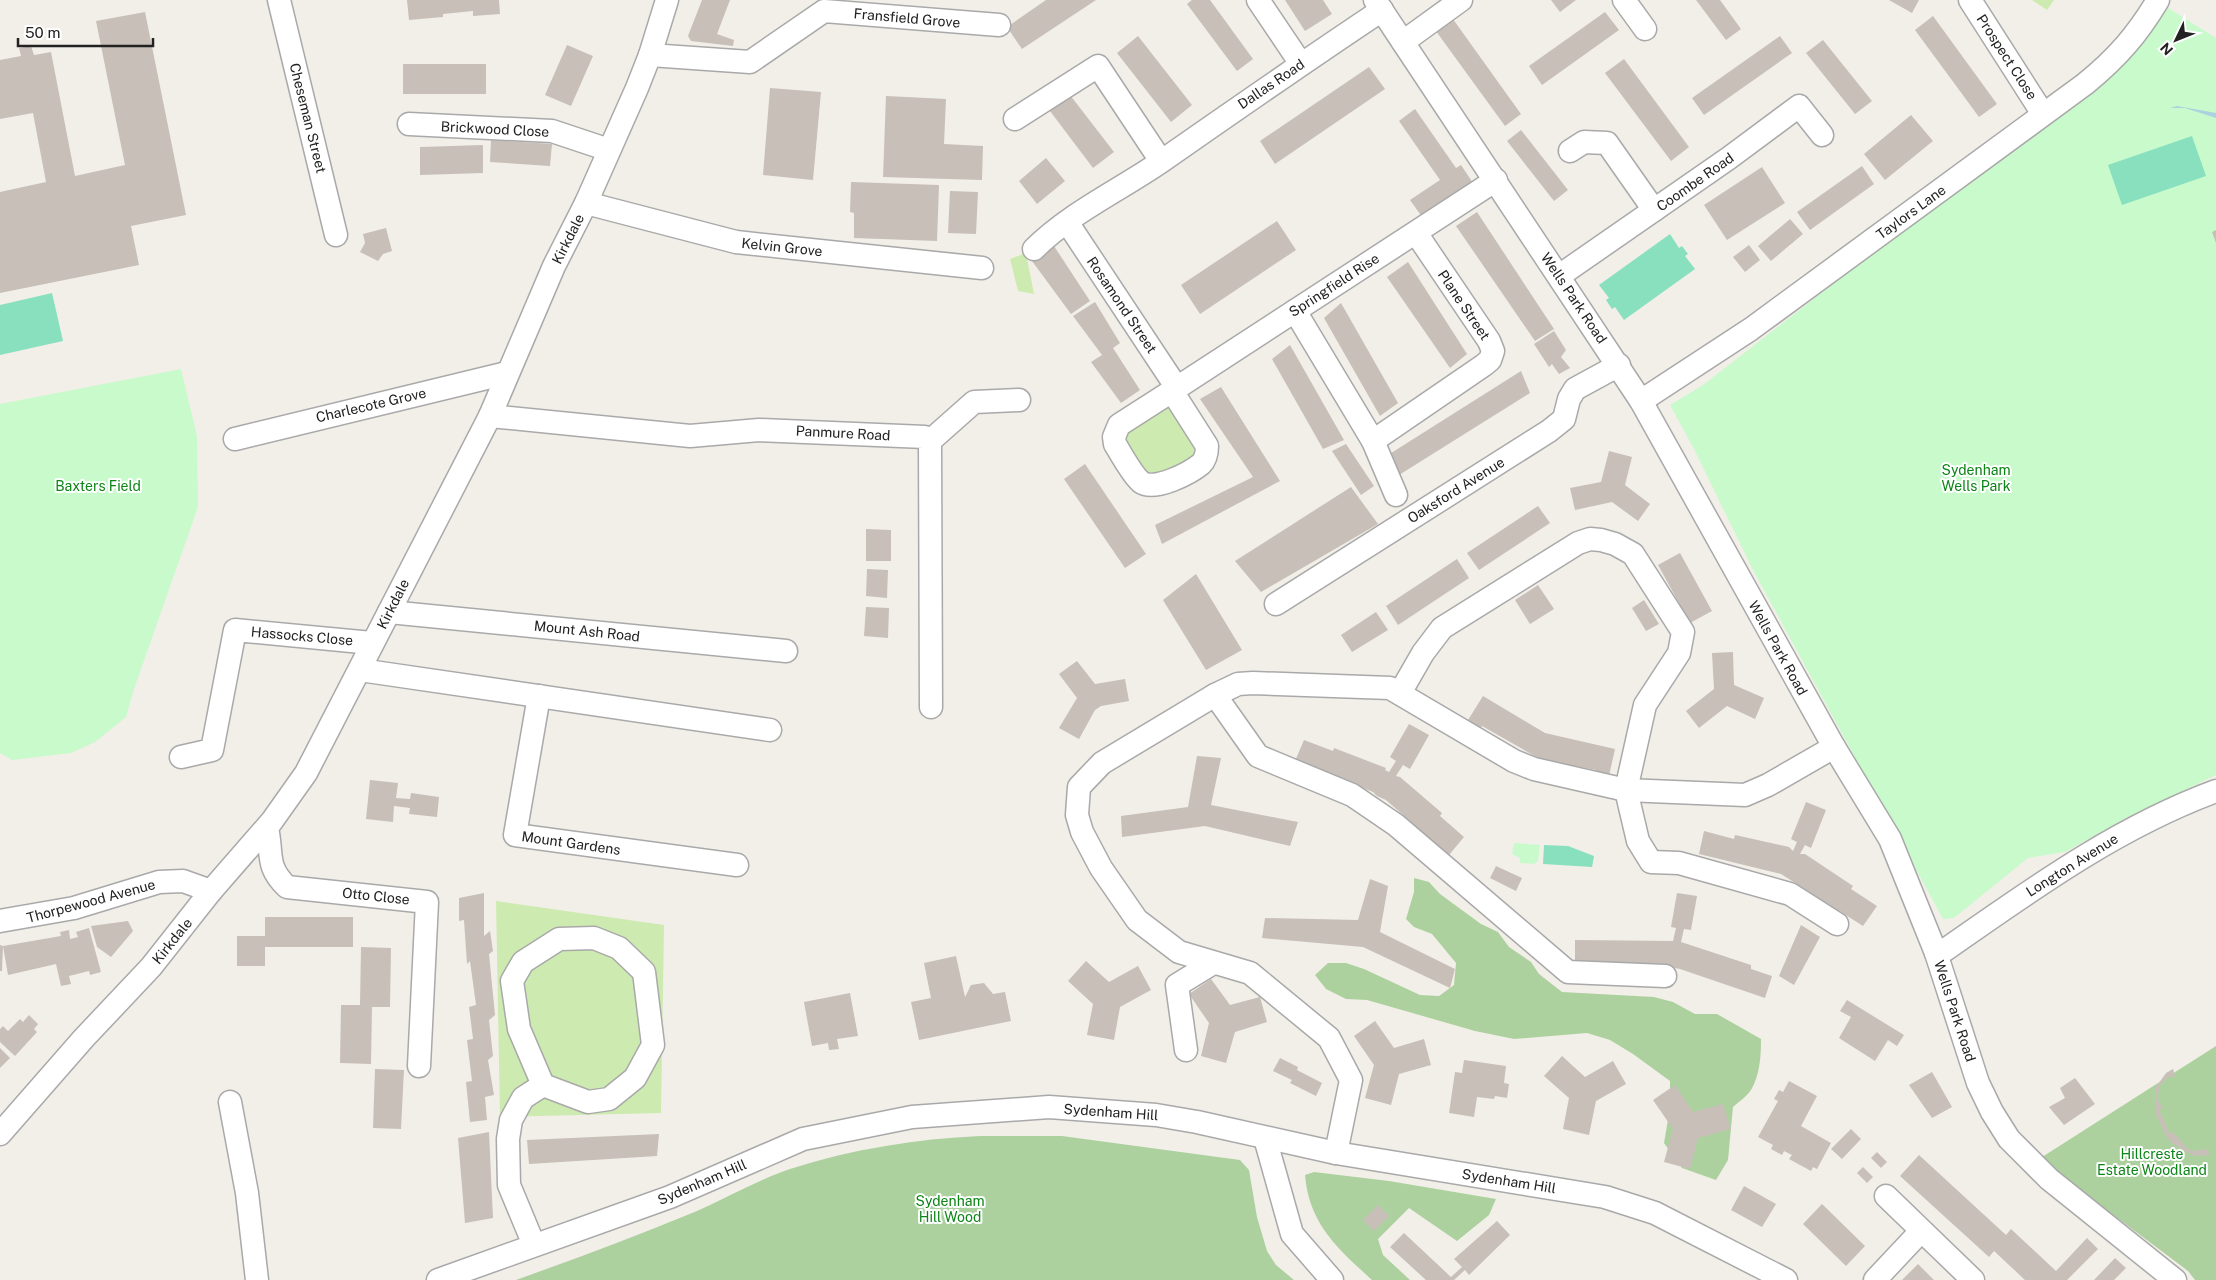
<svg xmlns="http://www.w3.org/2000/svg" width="2216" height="1280" font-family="'Public Sans',sans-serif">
<rect width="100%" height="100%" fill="#f2efe9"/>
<g fill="#cdebb0">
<path d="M2032,0H2054L2047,10Z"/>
<path d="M1026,253L1034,294L1018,291L1010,259Z"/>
<path d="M1164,407L1173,409L1197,447L1192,458L1156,475L1144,473L1124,440L1131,429Z"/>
<path d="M496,901L664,925L661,1113L500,1117Z"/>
</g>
<g fill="#add19e">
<path d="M1414,878L1429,882L1440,894L1481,924L1498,932L1509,947L1531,962L1539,974L1562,992L1654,997L1673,1002L1695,1014H1717L1761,1039C1761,1056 1760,1075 1751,1090C1747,1096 1739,1102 1733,1107L1728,1160L1716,1180L1682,1168L1664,1143L1670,1108V1081L1633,1054L1610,1040L1587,1033L1514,1039L1475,1031L1367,1000L1346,999L1326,989L1315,975L1328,963H1346L1364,969L1420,995L1439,996L1454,985L1456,963L1432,934L1414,927L1406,919L1414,892Z"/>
<path d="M2216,1046V1280H2195L2188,1271L2039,1159Z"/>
<path d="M980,1136H1062L1240,1160L1249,1170L1257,1217L1267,1251L1276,1265L1294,1280H516C577,1258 637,1236 697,1211C728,1197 758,1180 790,1169C852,1149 916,1139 980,1136Z"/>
<path d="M1314,1172L1389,1181L1496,1199L1489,1215L1457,1241L1409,1208L1378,1239L1383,1255L1410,1280H1372C1338,1249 1309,1224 1305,1175Z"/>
</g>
<g fill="#c8facc">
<path d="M2165,6L2216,38V775L2126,818L2065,852L2028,858L1954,918L1943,919L1753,570L1695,451L1670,405L1703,385L1918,218L2094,91L2118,70Z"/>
<path d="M181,369L197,436L198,507L134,689L126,717L95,742L71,753L12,760L0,753V404Z"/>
<path d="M1514,843L1540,845L1538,861L1534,864L1520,863V858L1512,854Z"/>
</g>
<g fill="#88e0be">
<path d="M2192,136L2206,176L2122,205L2108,165Z"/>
<path d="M1670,234L1679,248L1682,246L1688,254L1685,256L1695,269L1624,320L1615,307L1612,309L1606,300L1609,298L1599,285Z"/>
<path d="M52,293L63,341L0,355V305Z"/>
<path d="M1544,845L1568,846L1594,856L1592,867L1543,864Z"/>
</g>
<path fill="#aad3df" d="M2177,106L2216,113V118L2185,108H2170Z"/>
<g fill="#c7bfb8">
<path d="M407,0H499L500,14L473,16V11L443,14V17L409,20Z"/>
<path d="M702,0H730L717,34L734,40L733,46L691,41L688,36Z"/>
<path d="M1046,0H1096L1022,49L1007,27Z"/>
<path d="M1192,0H1210L1253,59L1237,71L1187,4Z"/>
<path d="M1285,0H1323L1332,14L1305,31Z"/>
<path d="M1551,0H1576L1560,12Z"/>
<path d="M1696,0H1720L1741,29L1726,40Z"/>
<path d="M1889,0H1919L1912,13Z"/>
<path d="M145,12L186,215L131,226L139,265L0,293V192L46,182L33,113L0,119V60L21,56L19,48L31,46L34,55L51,52L75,176L125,165L96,21Z"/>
<path d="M1605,12L1619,30L1542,85L1529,66Z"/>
<path d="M1450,15L1521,114L1505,126L1433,27Z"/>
<path d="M1933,16L1997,104L1979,117L1915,30Z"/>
<path d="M1138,36L1192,105L1171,122L1117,53Z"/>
<path d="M1780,36L1792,53L1704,115L1692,98Z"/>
<path d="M1823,40L1872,101L1855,114L1806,53Z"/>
<path d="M567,45L593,56L571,106L545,95Z"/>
<path d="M1624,59L1689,147L1671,161L1605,73Z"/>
<rect x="403" y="64" width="83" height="30"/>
<path d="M1369,67L1385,89L1275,164L1260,141Z"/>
<path d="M770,88L821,92L813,180L763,175Z"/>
<path d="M1070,95L1114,152L1093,168L1050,111Z"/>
<path d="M886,96L946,99L944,144L983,146L982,180L883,177Z"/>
<path d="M1415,109L1456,168L1461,165L1475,186L1425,221L1410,200L1440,180L1399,121Z"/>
<path d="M1911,115L1933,141L1885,180L1864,154Z"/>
<path d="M1521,130L1568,190L1554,201L1507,141Z"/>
<path d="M491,140L552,144L550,166L490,162Z"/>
<path d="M483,145V173L420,175V147Z"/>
<path d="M1046,158L1065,181L1037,204L1019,181Z"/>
<path d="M1862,166L1874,184L1810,230L1797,212Z"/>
<path d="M1762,167L1785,203L1727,240L1704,205Z"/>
<path d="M851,182L939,185L937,241L854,238V213L850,212Z"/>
<path d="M950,191L978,192L976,234L948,233Z"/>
<path d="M1477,212L1554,329L1535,341L1456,226Z"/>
<path d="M1790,219L1803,234L1771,261L1758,246Z"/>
<path d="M1277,221L1296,250L1200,314L1181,285Z"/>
<path d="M386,228L392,251L383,254L378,261L360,252L365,243L363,234Z"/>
<path d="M2216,230V243L2212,232Z"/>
<path d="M1749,245L1760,260L1745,272L1733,257Z"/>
<path d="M1054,246L1090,301L1071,314L1032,261Z"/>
<path d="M1408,262L1467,354L1450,368L1387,277Z"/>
<path d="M1095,302L1120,343L1113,348L1140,390L1121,403L1091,362L1102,355L1073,316Z"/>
<path d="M1341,303L1398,403L1380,416L1324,318Z"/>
<path d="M1554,331L1566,350L1561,357L1570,368L1559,374L1552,364L1549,367L1534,344Z"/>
<path d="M1290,345L1344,440L1323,449L1272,359Z"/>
<path d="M1521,371L1530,393L1399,475L1388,455Z"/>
<path d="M1221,387L1280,481L1162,544L1155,525L1253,477L1200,399Z"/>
<path d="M1346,444L1374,486L1361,495L1332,451Z"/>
<path d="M1609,451L1632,457L1625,485L1650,504L1638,521L1612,502L1575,510L1570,488L1601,482Z"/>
<path d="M1085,464L1146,554L1125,568L1064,479Z"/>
<path d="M1351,487L1378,524L1261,592L1235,561Z"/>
<path d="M1538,506L1550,523L1479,570L1467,553Z"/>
<path d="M866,529L891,530V561H866Z"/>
<path d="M1680,553L1712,611L1690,623L1658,565Z"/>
<path d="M1457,559L1469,578L1398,625L1386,606Z"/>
<path d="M867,569L888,570L887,598L866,596Z"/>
<path d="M1196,574L1242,650L1206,670L1163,600Z"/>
<path d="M1538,585L1554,609L1530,624L1515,600Z"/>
<path d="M1644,600L1659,624L1646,631L1632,608Z"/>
<path d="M866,607L889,608L888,638L864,636Z"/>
<path d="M1376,612L1388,630L1352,652L1341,635Z"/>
<path d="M1733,652L1734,685L1764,698L1755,719L1727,706L1699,728L1686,711L1714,689L1712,653Z"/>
<path d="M1077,661L1095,684L1125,679L1129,701L1101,706L1095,710L1079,739L1059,728L1077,698L1059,674Z"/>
<path d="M1483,696L1545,733L1615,749L1609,776L1595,773L1596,770L1540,759L1482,726L1481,728L1468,720Z"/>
<path d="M1409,724L1429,735L1410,769L1403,765L1396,776L1400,777L1442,813L1440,816L1464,837L1449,855L1386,800L1377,796L1373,792L1295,761L1304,740L1333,751L1334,748L1386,768L1385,770L1389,772L1396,761L1390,757Z"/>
<path d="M1197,756L1221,758L1211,805L1298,822L1290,846L1205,826L1122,837L1121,816L1188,807Z"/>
<path d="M370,780L398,783L396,798L410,799L411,793L439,797L437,817L409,814L410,808L394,806L393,822L366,819Z"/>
<path d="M1806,802L1826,810L1811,848L1805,845L1800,854H1805L1853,886L1851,889L1877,906L1863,926L1781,874L1699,854L1704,831L1734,839L1735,835L1789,847L1793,851L1797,842L1791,839Z"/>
<path d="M1496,866L1522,878L1516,891L1490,878Z"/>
<path d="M1370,879L1388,886L1380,932L1455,969L1450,988L1363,947L1262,938L1265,918L1358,920Z"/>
<path d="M484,893V936L490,931L493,951L489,954L495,1015L489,1020L493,1056L488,1060L494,1095L485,1097L487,1120L470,1122L466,1082L472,1081L467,1040L473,1039L469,1007L476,1005L470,961L467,964L464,920L459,921V898Z"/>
<path d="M1677,893L1697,896L1691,930L1684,929L1681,942L1751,965V969L1772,976L1765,998L1680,969L1664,966H1575V940L1673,941L1676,928L1671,927Z"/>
<path d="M265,917H353V947H265V966H237V936H265Z"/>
<path d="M128,921L133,931L111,957L97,947L91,926Z"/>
<path d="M1801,925L1820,937L1794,985L1779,976Z"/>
<path d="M89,928L101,972L90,975L89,971L69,976L71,984L61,986L56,964L8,975L3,946L61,936L60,932L69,930L70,939L78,937L76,932Z"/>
<path d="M0,945L3,946L2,971H0Z"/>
<path d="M361,947L391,948L390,1007H372L371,1064L340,1063L341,1005H360Z"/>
<path d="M956,956L965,997L971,985L984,983L993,994L1005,992L1011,1021L919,1040L911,1002L931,998L924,963Z"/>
<path d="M1086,961L1109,982L1138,966L1151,990L1120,1007L1114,1040L1087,1035L1093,1004L1068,981Z"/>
<path d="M1211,979L1230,1005L1260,997L1267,1022L1235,1032L1226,1063L1201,1056L1209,1023L1189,994Z"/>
<path d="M850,993L858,1036L837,1039L839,1049L829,1050L828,1043L812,1046L804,1002Z"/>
<path d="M1847,1000L1904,1035L1897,1046L1888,1040L1875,1061L1839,1038L1851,1017L1840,1011Z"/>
<path d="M29,1015L38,1024L34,1029L37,1032L15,1056L0,1042V1029L3,1026L8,1031L20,1019L23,1022Z"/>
<path d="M1375,1021L1394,1048L1424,1039L1431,1065L1399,1074L1391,1105L1365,1098L1374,1065L1354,1036Z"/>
<path d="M0,1048L10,1058L0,1068Z"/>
<path d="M1562,1056L1585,1077L1613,1061L1626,1084L1596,1101L1589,1135L1563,1129L1569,1098L1544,1076Z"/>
<path d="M1280,1058L1298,1067L1297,1070L1322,1083L1316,1096L1290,1083L1292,1080L1273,1071Z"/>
<path d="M1464,1060L1506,1066L1504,1083L1509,1084L1507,1098L1495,1096L1494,1099L1477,1097L1474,1117L1449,1113L1455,1072L1462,1073Z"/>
<path d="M375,1069L404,1070L401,1129L373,1128Z"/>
<path d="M2173,1069L2175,1076L2167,1078L2160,1085L2157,1099L2163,1108L2159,1110L2170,1134L2173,1132L2188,1149L2193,1151L2208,1149L2209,1155L2194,1156L2173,1144L2166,1136L2155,1112L2156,1087L2166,1073Z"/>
<path d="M1932,1072L1952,1107L1932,1118L1909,1085Z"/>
<path d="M2075,1078L2095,1104L2064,1125L2049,1107L2065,1098L2060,1088Z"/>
<path d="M1789,1081L1817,1096L1801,1126L1831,1143L1817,1169L1813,1167L1811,1171L1789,1159L1792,1155L1784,1151L1782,1155L1771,1149L1773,1145L1758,1137L1778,1101L1774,1099L1779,1090L1783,1092Z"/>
<path d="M1675,1085L1693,1112L1723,1104L1731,1129L1698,1138L1690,1169L1664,1162L1673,1129L1653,1100Z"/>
<path d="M1851,1129L1861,1139L1842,1159L1831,1149Z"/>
<path d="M489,1132L493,1218L465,1223L458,1138Z"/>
<path d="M659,1134L657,1156L529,1164L527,1140Z"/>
<path d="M1877,1152L1887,1162L1881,1168L1871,1158Z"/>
<path d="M1919,1155L2006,1235L2011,1229L2056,1271L2087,1238L2098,1249L2067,1280H2025L1994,1251L1989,1257L1900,1176Z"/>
<path d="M1863,1167L1873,1177L1867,1183L1857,1173Z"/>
<path d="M1744,1186L1776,1204L1762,1227L1731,1210Z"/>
<path d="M1822,1204L1865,1246L1846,1266L1803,1224Z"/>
<path d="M1378,1205L1389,1216L1374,1231L1363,1220Z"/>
<path d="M1497,1221L1510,1235L1469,1275L1465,1270L1454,1280H1426L1390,1247L1404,1233L1451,1277L1462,1267L1454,1259Z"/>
<path d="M2115,1258L2126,1268L2114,1280H2094Z"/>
<path d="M1918,1264L1934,1280H1902Z"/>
</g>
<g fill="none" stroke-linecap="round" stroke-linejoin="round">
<g stroke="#a9a9a9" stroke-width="25">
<g id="minor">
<path d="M279,0L336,235"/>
<path d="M1258,0L1301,64"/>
<path d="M1375,0L1641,401L1834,747L1890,839L1936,953L1978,1083L1992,1112L2009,1139L2049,1179L2175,1280"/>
<path d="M1624,0L1645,29"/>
<path d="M1970,0L2043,114"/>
<path d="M1403,42L1461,0"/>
<path d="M650,55L750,62L824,11L999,25"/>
<path d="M1015,119L1098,66L1161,161"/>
<path d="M409,124L552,131L609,150"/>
<path d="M1570,151L1584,142L1607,143L1654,210"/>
<path d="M586,203L736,242L982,268"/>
<path d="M1067,222L1177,388"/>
<path d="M1034,249C1070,213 1120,190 1162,161C1235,110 1308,59 1382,10"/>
<path d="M1559,276L1729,158L1799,106L1822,135"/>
<path d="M1295,311L1373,441L1484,365L1490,360L1493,351L1489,341L1416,233"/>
<path d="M1172,391L1496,180"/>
<path d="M1172,391L1207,446C1207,453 1206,459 1201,464C1190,473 1154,492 1141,482C1133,476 1121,454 1115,444L1114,437L1119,425Z"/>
<path d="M1641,401L1751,329L2085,84C2117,58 2137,35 2158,0"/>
<path d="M490,416L690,436L759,430L925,437L930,441L931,707"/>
<path d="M235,439L507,373"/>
<path d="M930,441L974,402L1019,400"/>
<path d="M1373,441L1396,495"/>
<path d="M1276,604L1549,431L1564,419L1569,399L1575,389L1619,365"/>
<path d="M389,612L786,651"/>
<path d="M360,670L770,730"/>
<path d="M1400,693L1423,653L1442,628L1578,543L1590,539L1601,540L1615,544L1633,554L1683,632L1679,653L1645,705L1626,790L1638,841L1651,862L1679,863L1790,894L1837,924"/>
<path d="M1215,695L1258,756L1352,795L1396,825L1568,972L1665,976"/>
<path d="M539,696L515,835L737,865"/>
<path d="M181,757L212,750L235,630L372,643"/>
<path d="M267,828C273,854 265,866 287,887L427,902L419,1066"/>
<path d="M0,921L74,908L159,882L183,881L211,891"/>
<path d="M594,938L619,948L644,972L653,1045L635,1078L609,1099L588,1102L543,1085L519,1029L512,981L523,962L559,939Z"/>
<path d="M1936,953L1945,950C2031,890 2116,828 2216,791"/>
<path d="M1186,1050L1177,985L1213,963"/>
<path d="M230,1102L247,1193L257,1280"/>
<path d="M0,1134L84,1038L151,967L211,891L272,821L306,773L490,416L554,266L586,203L637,88L650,55L667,0"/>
<path d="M1265,1138L1292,1234L1332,1280"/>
<path d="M1336,1153L1351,1080L1329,1038L1250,973L1179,952L1137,920L1101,868L1082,832L1077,815L1079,787L1102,763L1215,695L1238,684L1253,683L1390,688L1514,761L1534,769L1626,790L1745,795L1768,785L1834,747"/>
<path d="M1886,1196L1973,1280"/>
<path d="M534,1245L509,1185L508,1139L511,1120L523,1098L543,1085"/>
<path d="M438,1280L670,1197L803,1139L912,1117L1049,1107L1156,1115L1197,1122L1336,1153L1605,1197L1655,1213L1786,1280"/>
<path d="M1875,1280L1921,1231"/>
</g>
</g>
<use href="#minor" stroke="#fff" stroke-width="22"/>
</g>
<g text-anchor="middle" stroke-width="4" stroke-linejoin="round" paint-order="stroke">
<g font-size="14" fill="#222" stroke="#fff">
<text transform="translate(907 18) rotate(5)" y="5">Fransfield Grove</text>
<text transform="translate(2007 57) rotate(57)" y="5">Prospect Close</text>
<text transform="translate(1271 84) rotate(-34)" y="5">Dallas Road</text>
<text transform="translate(308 118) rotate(76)" y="5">Cheseman Street</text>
<text transform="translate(495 129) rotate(3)" y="5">Brickwood Close</text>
<text transform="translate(1695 182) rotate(-35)" y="5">Coombe Road</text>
<text transform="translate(1911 212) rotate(-36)" y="5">Taylors Lane</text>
<text transform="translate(568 239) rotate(-63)" y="5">Kirkdale</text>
<text transform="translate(782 247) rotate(6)" y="5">Kelvin Grove</text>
<text transform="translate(1334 285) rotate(-33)" y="5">Springfield Rise</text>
<text transform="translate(1574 298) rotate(56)" y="5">Wells Park Road</text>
<text transform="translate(1122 305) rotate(56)" y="5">Rosamond Street</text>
<text transform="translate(1464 305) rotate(56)" y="5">Plane Street</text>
<text transform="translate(371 405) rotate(-13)" y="5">Charlecote Grove</text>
<text transform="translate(843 433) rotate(3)" y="5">Panmure Road</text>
<text transform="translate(1456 490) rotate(-32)" y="5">Oaksford Avenue</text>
<text transform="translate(393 604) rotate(-63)" y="5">Kirkdale</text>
<text transform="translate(587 631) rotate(6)" y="5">Mount Ash Road</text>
<text transform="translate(302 636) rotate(5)" y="5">Hassocks Close</text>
<text transform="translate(1778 648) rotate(61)" y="5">Wells Park Road</text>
<text transform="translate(571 843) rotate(8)" y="5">Mount Gardens</text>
<text transform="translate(2072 865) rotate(-32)" y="5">Longton Avenue</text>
<text transform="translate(376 896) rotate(6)" y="5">Otto Close</text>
<text transform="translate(91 901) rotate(-15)" y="5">Thorpewood Avenue</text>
<text transform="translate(172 941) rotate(-51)" y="5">Kirkdale</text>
<text transform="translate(1955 1011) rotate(72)" y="5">Wells Park Road</text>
<text transform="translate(1111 1112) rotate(4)" y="5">Sydenham Hill</text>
<text transform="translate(1509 1181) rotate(9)" y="5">Sydenham Hill</text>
<text transform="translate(702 1182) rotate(-23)" y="5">Sydenham Hill</text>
</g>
<g font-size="14" fill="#0c8416" stroke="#fff">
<text x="1976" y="475">Sydenham<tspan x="1976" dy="16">Wells Park</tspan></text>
<text x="98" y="491">Baxters Field</text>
<text x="2152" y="1159">Hillcreste<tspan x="2152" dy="16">Estate Woodland</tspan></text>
<text x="950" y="1206">Sydenham<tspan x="950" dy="16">Hill Wood</tspan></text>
</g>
</g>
<g transform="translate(2176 40) rotate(227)" stroke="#ffffff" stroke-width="4" paint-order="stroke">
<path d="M0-4L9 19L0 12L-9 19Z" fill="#222222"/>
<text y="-8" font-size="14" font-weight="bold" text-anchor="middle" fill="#222222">N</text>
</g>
<path d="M18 38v8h135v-8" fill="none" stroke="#222222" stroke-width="2.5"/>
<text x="25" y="38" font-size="15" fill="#222222" stroke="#ffffff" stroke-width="4" paint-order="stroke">50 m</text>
</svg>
